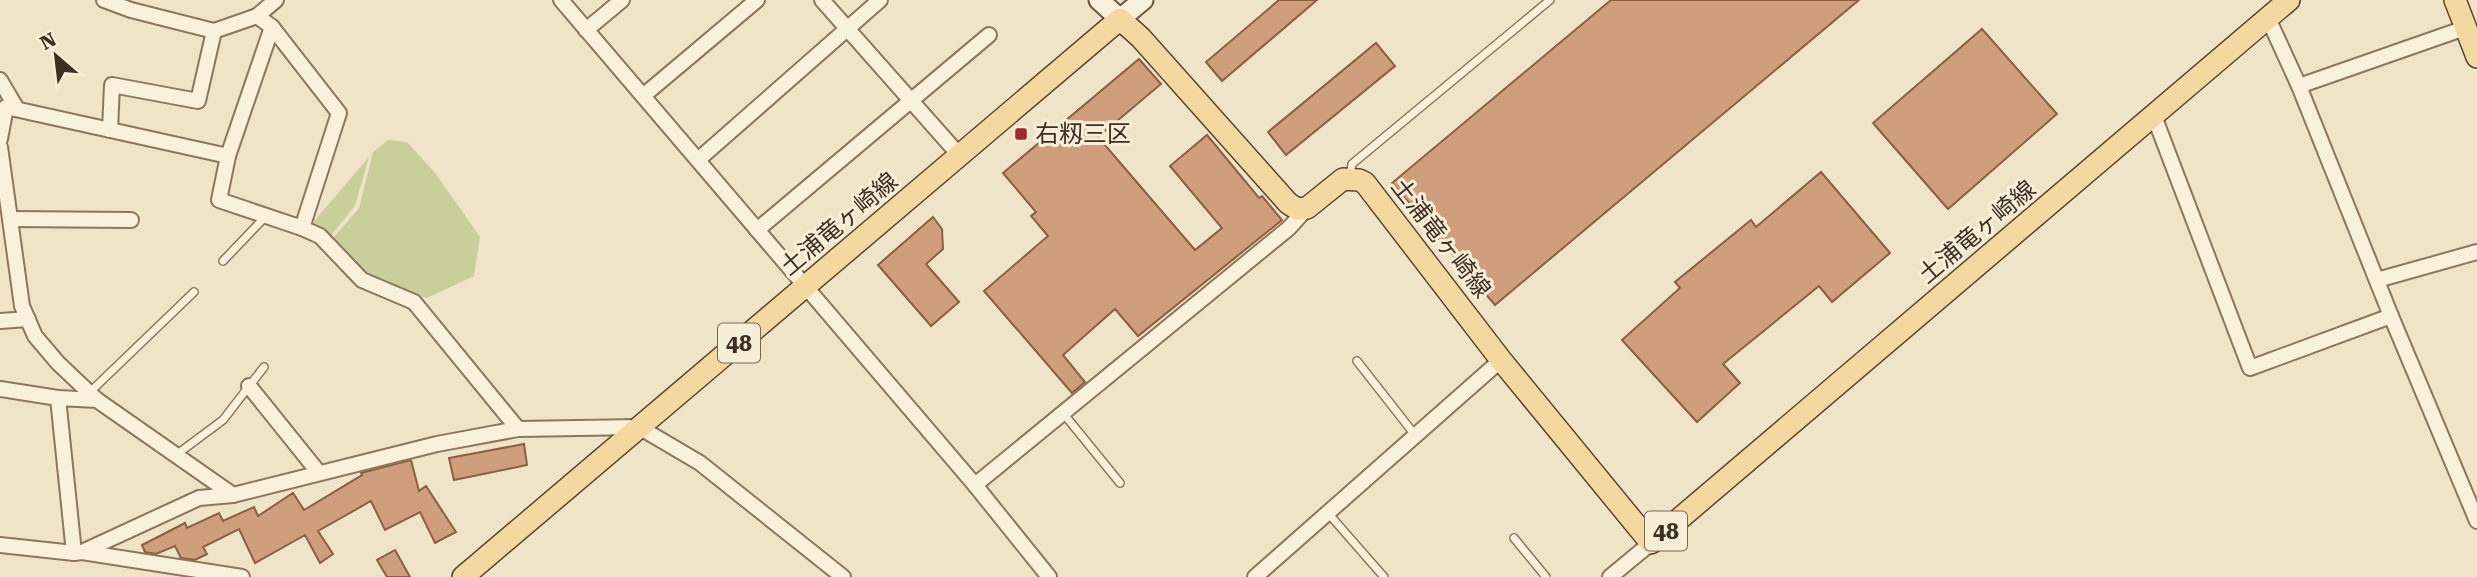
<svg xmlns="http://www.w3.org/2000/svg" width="2477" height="577" font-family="'Roboto Serif','Noto Sans JP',serif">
<rect width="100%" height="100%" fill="#f0e4c8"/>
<g fill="#c9cf9b">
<path d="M388,140L407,142L436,174L480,237L474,276L427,298L362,280L327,245L359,208L373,152Z"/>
<path d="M369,157L355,206L328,239L309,227Z"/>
</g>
<g fill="#cf9f7d" stroke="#8d5f41" stroke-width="2">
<path d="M1279,0H1317L1222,81L1206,62Z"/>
<path d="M1611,0H1859L1495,305L1392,183Z"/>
<path d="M1982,29L2057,114L1948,209L1873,123Z"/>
<path d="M1376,43L1395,66L1286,155L1268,132Z"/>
<path d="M1139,59L1161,84L1098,137L1195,250L1222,228L1170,166L1207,135L1259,198L1262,196L1282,220L1138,336L1115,309L1063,355L1085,382L1072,393L984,291L1048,236L1031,216L1036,212L1003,173Z"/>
<path d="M1821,172L1890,253L1832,302L1819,286L1723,364L1740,383L1697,422L1622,340L1680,288L1675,282L1751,220L1756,227Z"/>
<path d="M933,217L942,229L943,249L926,264L959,302L931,326L878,265Z"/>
<path d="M524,444L527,465L454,480L449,458Z"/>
<path d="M411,460L419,491L426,486L456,532L435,543L420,512L385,530L371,501L318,531L333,554L320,563L305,535L255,563L239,529L203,547L207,554L195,560L181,558L175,546L156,554L145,552L142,545L185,523L187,528L219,513L223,521L254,507L258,516L293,493L304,510L362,475L361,473Z"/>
<path d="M395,550L410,577H387L377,560Z"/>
</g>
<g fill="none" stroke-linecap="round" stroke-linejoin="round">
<g stroke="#8d765c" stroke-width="10">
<g id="lane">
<path d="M1350,176L1352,164L1550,0"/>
<path d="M223,261L266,216"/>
<path d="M1357,361L1415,435"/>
<path d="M90,392L194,292"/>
<path d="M1063,413L1120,483"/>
<path d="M176,455L223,420L264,367"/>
<path d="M1328,513L1384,577"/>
<path d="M1514,538L1546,577"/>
</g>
</g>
<g stroke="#8d765c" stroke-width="18">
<g id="street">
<path d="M104,0L131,10L214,31L257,16L276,0"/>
<path d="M561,0L975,485L1049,577"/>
<path d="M822,0L960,156"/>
<path d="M2268,18L2299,86L2391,316L2477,521"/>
<path d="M272,27L339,113L302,228"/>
<path d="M586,30L622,0"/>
<path d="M0,80L17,109"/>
<path d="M2299,86L2465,28"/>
<path d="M643,96L757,0"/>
<path d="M2154,116L2250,368L2391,316"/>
<path d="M110,130L112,85L198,101L214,31"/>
<path d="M0,139L6,107L228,156L272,27L257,16"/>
<path d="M0,147L22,306L35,336L58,363L97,400"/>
<path d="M228,156L219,200L302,228L320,236L362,280L414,302L518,429"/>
<path d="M699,159L880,0"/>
<path d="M10,219L131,220"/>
<path d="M757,230L989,35"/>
<path d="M2377,280L2477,252"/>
<path d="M0,321L28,319"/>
<path d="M249,386L319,473"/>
<path d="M0,389L58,398"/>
<path d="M975,485L1289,228L1307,208"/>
<path d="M0,545L74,553L82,552L199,498L233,495L437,444L518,429L639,427L700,463L843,577"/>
<path d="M82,552L242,577"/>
<path d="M74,553L58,398L97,400L233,495"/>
<path d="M1255,577L1501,360"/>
<path d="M1610,577L1651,543"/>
</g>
</g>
<g stroke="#6f573f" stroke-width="23">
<path id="secondary" d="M1099,0L1120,19L1143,0"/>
</g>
<g stroke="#5b4430" stroke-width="24">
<g id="primary">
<path d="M2455,0L2477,57"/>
<path d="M463,577L1120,19L1141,38L1288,203L1297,209L1307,208L1343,179L1359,180L1365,183L1501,360L1651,543L2289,0"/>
</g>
</g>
<use href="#lane" stroke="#faf1dc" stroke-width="7"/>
<use href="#street" stroke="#faf1dc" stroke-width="14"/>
<use href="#secondary" stroke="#faf1dc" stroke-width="19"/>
<use href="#primary" stroke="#f3d9a0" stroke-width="21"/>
</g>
<rect fill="#9e2a2b" stroke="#f7eed8" stroke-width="2.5" x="1014" y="127" width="14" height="14" rx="3.5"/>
<g text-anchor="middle" stroke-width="6" stroke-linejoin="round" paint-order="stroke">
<g fill="#f7eed8" stroke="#756857" stroke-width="2">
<rect x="718" y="323.5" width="42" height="39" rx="5"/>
<rect x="1645" y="511.5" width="42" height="39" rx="5"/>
</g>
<g font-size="23" font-weight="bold" fill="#3d2e20">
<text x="739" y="351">48</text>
<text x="1666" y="539">48</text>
</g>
<g font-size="24" fill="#3d2e20" stroke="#f7eed8" text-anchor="start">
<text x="1035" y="142">右籾三区</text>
</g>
<g font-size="24" fill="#3d2e20" stroke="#f7eed8">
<text transform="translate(839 224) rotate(-40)" y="8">土浦竜ヶ崎線</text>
<text transform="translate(1977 232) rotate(-40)" y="8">土浦竜ヶ崎線</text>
<text transform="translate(1441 238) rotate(52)" y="8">土浦竜ヶ崎線</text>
</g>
</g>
<g transform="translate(56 56) rotate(332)" stroke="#f7eed8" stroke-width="5" paint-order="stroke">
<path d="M0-5L12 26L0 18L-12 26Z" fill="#3d2e20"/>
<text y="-10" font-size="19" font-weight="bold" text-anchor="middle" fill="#3d2e20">N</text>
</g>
</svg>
